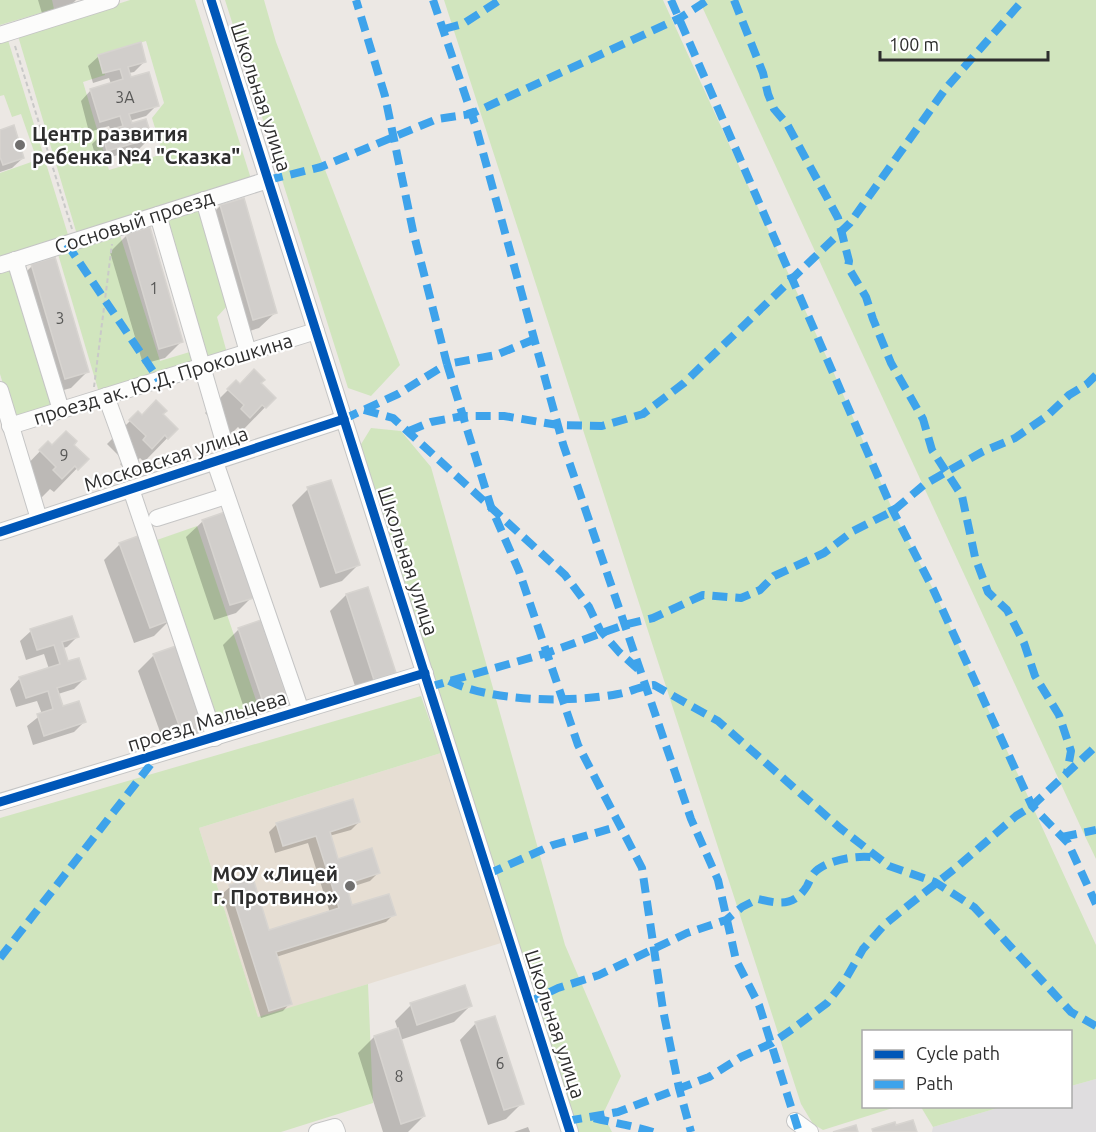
<svg xmlns="http://www.w3.org/2000/svg" width="1096" height="1132" font-family="Ubuntu,sans-serif">
<rect width="100%" height="100%" fill="#ece8e4"/>
<path fill="#dfdddf" d="M1096,1079V1132H932L933,1127L1001,1107L1070,1106L1071,1086Z"/>
<path fill="#e6ded3" d="M441,753L501,943L258,1018L199,828Z"/>
<g fill="#d1e5be" fill-rule="evenodd">
<path d="M0,0H52L54,9L0,25Z"/>
<path d="M130,0H195L252,182L78,238L18,36ZM146,41L164,103L152,118L163,154L109,170L83,82L105,75L100,55Z"/>
<path d="M225,0H264L276,42L400,365L371,396L348,388Z"/>
<path d="M444,0H663L833,371L893,511L933,589L1096,945V1079L1071,1086L1070,1032H864V1106L896,1107L823,1130L813,1124L801,1104Z"/>
<path d="M699,0H1096V859L1084,834Z"/>
<path d="M8,40L69,238L0,259V173L37,160L21,114L12,117L4,95L0,96V43Z"/>
<path d="M201,206L228,305L217,317L227,353L204,360L164,218Z"/>
<path d="M120,235L160,361L193,351L198,366L100,396L58,254Z"/>
<path d="M12,268L55,405L14,421L0,374V273Z"/>
<path d="M371,428L401,431L431,467L565,945L621,1076L603,1114L612,1132H575L355,454Z"/>
<path d="M197,526L260,712L217,726L154,541Z"/>
<path d="M421,696L441,753L199,828L258,1017L368,984L373,1103L281,1132H0V818Z"/>
<path d="M921,1107H1001L933,1127Z"/>
</g>
<g fill="#0003">
<path d="M38,0H76L62,14L44,20Z"/>
<path d="M99,56L145,61L134,72L129,73L130,79L157,105L146,116L129,121L131,125L150,138L139,149L97,161L92,144L103,133L111,131L109,126L89,132L81,101L91,90L111,84L109,78L93,83L88,66Z"/>
<path d="M0,132L23,158L12,168L0,172Z"/>
<path d="M220,206L276,312L259,328L237,335L204,222Z"/>
<path d="M149,229L181,342L165,358L143,364L110,252L126,236Z"/>
<path d="M32,266L87,372L71,388L49,394L16,282Z"/>
<path d="M236,382L240,386L259,383L274,398L242,431L238,427L225,440L222,430L205,413Z"/>
<path d="M138,413L142,417L176,429L144,462L140,458L127,471L120,464L124,461L107,444Z"/>
<path d="M48,443L52,447L71,445L86,459L54,492L50,489L37,502L17,475Z"/>
<path d="M308,489L358,565L342,581L320,588L292,505Z"/>
<path d="M203,521L252,597L236,613L214,620L186,537Z"/>
<path d="M120,544L170,620L154,636L134,643L104,560Z"/>
<path d="M367,589L394,672L378,688L358,695L330,611L346,595Z"/>
<path d="M239,629L288,705L251,729L223,645Z"/>
<path d="M31,631L77,637L67,647L63,648L67,663L84,679L74,689L58,694L62,708L84,722L74,732L33,745L27,726L42,714L37,701L16,707L10,689L20,678L49,669L44,654L26,660L20,641Z"/>
<path d="M154,655L205,730L168,754L138,671Z"/>
<path d="M352,801L359,822L351,830L329,836L337,861L378,873L370,881L345,889L351,907L394,914L386,922L276,957L290,1003L283,1011L261,1018L222,894L230,887L268,932L330,913L308,843L275,853L269,832L276,825Z"/>
<path d="M464,987L470,1006L454,1022L400,1040L424,1116L408,1132H383L358,1053L374,1037L398,1030L395,1021L411,1005Z"/>
<path d="M476,1023L522,1103L506,1119L488,1125L460,1040Z"/>
<path d="M528,1127L530,1132H514Z"/>
</g>
<g fill="#d1cecb" stroke="#d7d4d0" stroke-width="1.5">
<path d="M141,42L146,62L128,67L131,77L149,72L159,106L129,114L132,123L146,119L152,138L107,151L102,132L123,126L120,116L100,122L90,89L123,79L120,69L103,73L98,55Z"/>
<path d="M14,125L24,158L3,165L0,157V130Z"/>
<path d="M244,198L277,313L253,320L220,205Z"/>
<path d="M150,227L183,342L159,349L126,234Z"/>
<path d="M55,257L89,372L65,379L31,264Z"/>
<path d="M254,369L265,380L261,383L276,398L266,408L262,405L250,418L241,409L244,405L227,389L236,380L240,384Z"/>
<path d="M156,400L167,411L163,414L178,429L168,439L165,435L152,449L143,440L146,436L129,420L138,411L142,415Z"/>
<path d="M66,431L77,441L74,445L89,459L78,470L75,466L62,479L53,470L56,467L39,450L48,441L52,445Z"/>
<path d="M331,480L360,565L336,573L307,487Z"/>
<path d="M225,512L254,598L230,605L202,520Z"/>
<path d="M141,535L171,620L150,628L119,543Z"/>
<path d="M368,587L396,673L374,680L346,594Z"/>
<path d="M72,616L79,637L62,642L68,661L79,658L86,679L57,688L63,706L79,701L86,722L44,736L37,714L53,709L48,691L26,698L19,677L60,664L54,645L37,650L30,629Z"/>
<path d="M261,620L290,706L267,714L238,628Z"/>
<path d="M176,646L206,731L184,739L153,654Z"/>
<path d="M353,799L360,822L330,832L338,859L372,848L380,873L346,884L352,905L389,894L396,915L276,952L292,1004L269,1011L229,885L253,878L269,930L339,908L316,836L283,846L276,823Z"/>
<path d="M465,985L472,1006L417,1025L410,1003Z"/>
<path d="M495,1016L524,1104L504,1110L475,1022Z"/>
<path d="M398,1028L425,1116L401,1124L374,1036Z"/>
<path d="M913,1120L917,1132H873L872,1129L895,1122L896,1125Z"/>
<path d="M856,1125L858,1132H833Z"/>
</g>
<g fill="none" stroke-linecap="round" stroke-linejoin="round">
<g stroke="#c5c5c5" stroke-width="18">
<g id="minor">
<path d="M211,0L570,1132"/>
<path d="M0,35L111,0"/>
<path d="M204,200L248,352"/>
<path d="M158,215L222,435"/>
<path d="M15,260L61,410"/>
<path d="M0,265L268,180"/>
<path d="M0,390L39,519"/>
<path d="M106,396L131,465"/>
<path d="M10,426L316,331"/>
<path d="M215,462L301,711"/>
<path d="M131,489L215,738"/>
<path d="M157,518L226,496"/>
<path d="M0,532L344,419"/>
<path d="M0,802L425,673"/>
<path d="M795,1121L810,1132"/>
<path d="M317,1132L335,1127L337,1132"/>
</g>
</g>
<g stroke="#c9c9c8" stroke-width="2" stroke-dasharray="4.5 3" stroke-linecap="butt">
<path d="M15,46L72,229"/>
<path d="M94,387L112,244"/>
</g>
<use href="#minor" stroke="#fcfcfb" stroke-width="16"/>
<g stroke="#3ea3eb" stroke-width="8" stroke-dasharray="15 8" stroke-linecap="butt">
<path d="M433,0L476,127L563,444L691,819L718,880L736,960L759,1005L799,1132"/>
<path d="M671,0L893,511L933,589L1032,806L1068,843L1096,904"/>
<path d="M734,0L763,73L768,94L774,109L787,124L838,218L849,261L848,267L866,297L873,319L891,363L923,419L932,450L962,496L975,557L988,592L1007,610L1024,643L1035,676L1059,715L1071,751L1067,773"/>
<path d="M444,29L463,24L500,0"/>
<path d="M268,180L321,167L437,119L471,114L680,18L708,0"/>
<path d="M67,244L159,380"/>
<path d="M535,339L496,355L447,364L491,507L519,571L578,745L642,868L663,1010L679,1088L691,1132"/>
<path d="M364,410L393,418L565,575L589,607L600,630L619,652L639,670"/>
<path d="M344,419L398,394L447,364L413,231L385,96L356,0"/>
<path d="M409,431L431,422L463,416H504L558,425L602,426L643,414L684,383L850,223L946,88L1023,0"/>
<path d="M449,681C492,702 571,703 618,694C630,692 641,686 654,685L718,721L840,828L889,866L935,882L974,907L1071,1012L1096,1026"/>
<path d="M429,687L547,653L624,625L653,618L703,595L741,598L760,590L774,576L824,553L853,531L893,511L925,484L982,452L1015,438L1047,416L1069,395L1087,384L1096,375"/>
<path d="M1062,837L1096,830"/>
<path d="M488,874L553,845L620,826"/>
<path d="M0,958L158,755"/>
<path d="M529,1002L558,988L599,975L687,933L726,920L742,907L758,899C779,904 794,907 807,886C809,882 811,877 814,873C825,860 860,854 876,858"/>
<path d="M594,1118C614,1123 634,1126 653,1132"/>
<path d="M567,1121L618,1112L709,1077L741,1057L772,1043L794,1028L827,1003L845,980L863,949L885,924L958,866L1016,816L1032,806L1096,746"/>
</g>
<g stroke="#fff" stroke-width="13">
<g id="cycleway">
<path d="M211,0L570,1132"/>
<path d="M0,532L344,419"/>
<path d="M0,802L425,673"/>
</g>
</g>
<use href="#cycleway" stroke="#0057b8" stroke-width="9"/>
</g>
<g fill="#706f6e" stroke="#fff" stroke-width="2">
<circle cx="20" cy="145" r="6"/>
<circle cx="350" cy="886" r="6"/>
</g>
<g text-anchor="middle" stroke-width="4.5" stroke-linejoin="round" paint-order="stroke">
<g font-size="16" fill="#585857">
<text x="125" y="103">3А</text>
<text x="154" y="294">1</text>
<text x="60" y="324">3</text>
<text x="64" y="461">9</text>
<text x="500" y="1069">6</text>
<text x="399" y="1082">8</text>
</g>
<g font-size="20" fill="#2e2e2e" stroke="#fff">
<text transform="translate(261 97) rotate(72)" y="7">Школьная улица</text>
<text transform="translate(134 222) rotate(-18)" y="7">Сосновый проезд</text>
<text transform="translate(163 379) rotate(-17)" y="7">проезд ак. Ю.Д. Прокошкина</text>
<text transform="translate(166 459) rotate(-18)" y="7">Московская улица</text>
<text transform="translate(408 561) rotate(72)" y="7">Школьная улица</text>
<text transform="translate(207 721) rotate(-17)" y="7">проезд Мальцева</text>
<text transform="translate(555 1024) rotate(72)" y="7">Школьная улица</text>
</g>
<g font-size="20" font-weight="bold" fill="#2e2e2e" stroke="#fff" text-anchor="start">
<text x="32" y="141">Центр развития<tspan x="32" dy="23">ребенка №4 "Сказка"</tspan></text>
<text x="338" y="881" text-anchor="end">МОУ «Лицей<tspan x="338" dy="23">г. Протвино»</tspan></text>
</g>
</g>
<rect x="862" y="1030" width="210" height="78" fill="#ffffff" stroke="#ababab" stroke-width="1.5"/>
<rect x="874" y="1050" width="30" height="9" fill="#0057b8" stroke="#ababab" stroke-width="1.5"/>
<text x="916" y="1060" font-size="18" fill="#2e2e2e">Cycle path</text>
<rect x="874" y="1080" width="30" height="9" fill="#3ea3eb" stroke="#ababab" stroke-width="1.5"/>
<text x="916" y="1090" font-size="18" fill="#2e2e2e">Path</text>
<path d="M880 51v9h168v-9" fill="none" stroke="#2e2e2e" stroke-width="3"/>
<text x="889" y="51" font-size="18" fill="#2e2e2e" stroke="#ffffff" stroke-width="4.5" paint-order="stroke">100 m</text>
</svg>
